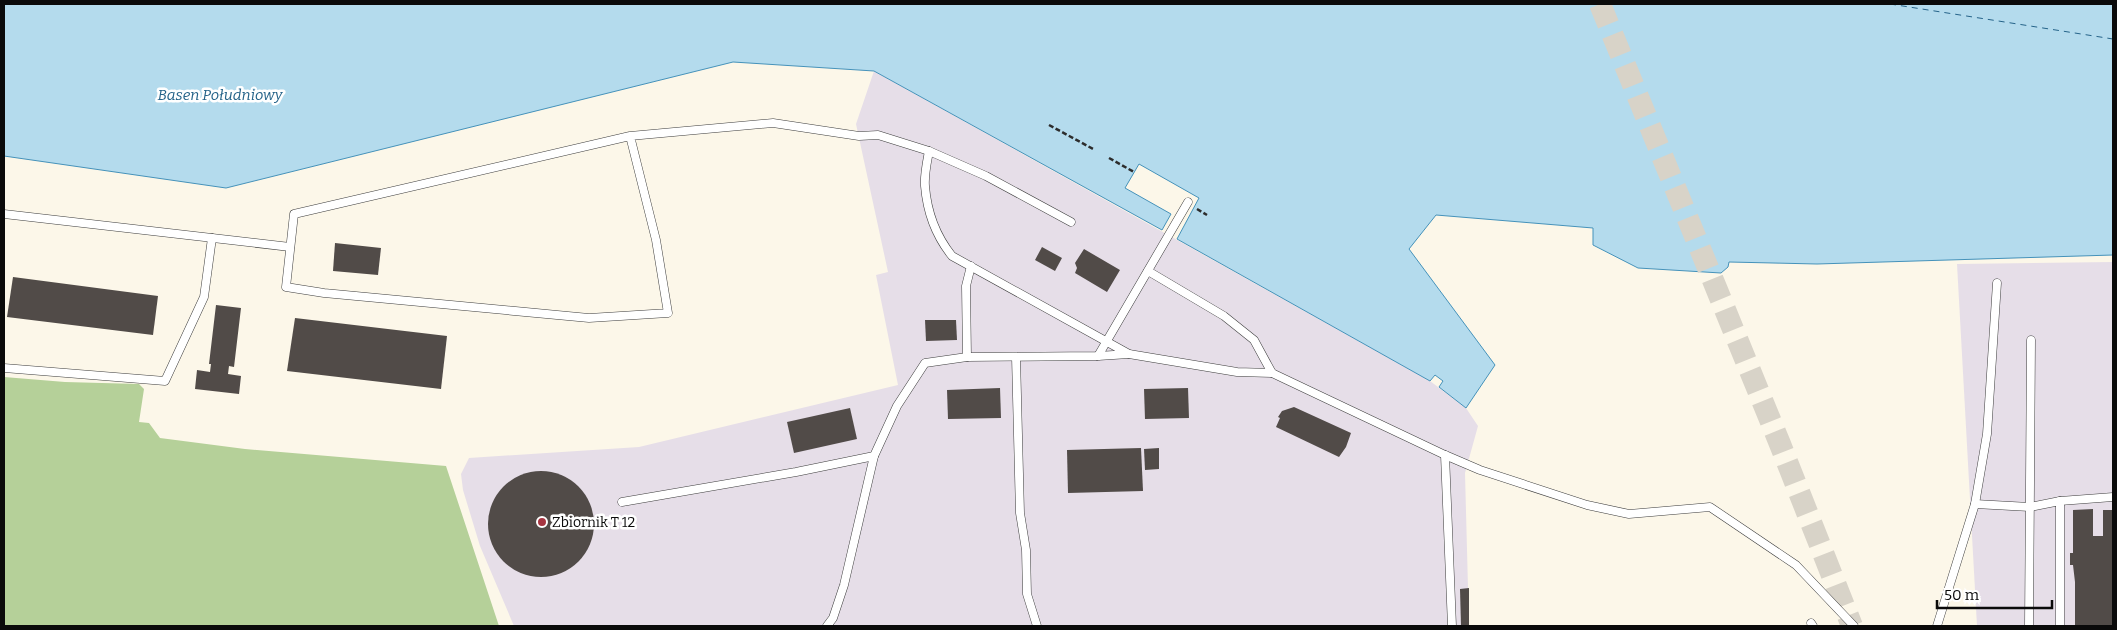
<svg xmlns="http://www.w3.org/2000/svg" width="2117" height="630" font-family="Bitter,serif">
<rect width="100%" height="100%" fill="#fcf7e9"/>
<g fill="#e6dee8">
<path d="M874,71L1430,381L1466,408L1478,426L1465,473L1469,626H514L480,546L463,490L461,474L469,458L639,447L898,385L876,275L888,272L856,124Z"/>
<path d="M2113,262V626H1977L1957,264Z"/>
</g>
<path fill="#b5d099" d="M4,377L65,382L139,384L144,389L139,422L149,423L160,438L245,449L446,466L499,626H4Z"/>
<path fill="#b4dbed" stroke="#4592ba" d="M4,4H2113V255L1817,264L1729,262L1728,267L1721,273L1638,268L1593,245V228L1436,215L1409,249L1495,365L1466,408L1439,387L1443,381L1435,375L1430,381L1177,239L1199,198L1139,164L1125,188L1171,214L1162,230L874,71L733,62L226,188L4,156Z"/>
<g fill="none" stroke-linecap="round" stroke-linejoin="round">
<path stroke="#256389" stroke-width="1" stroke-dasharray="6 5" stroke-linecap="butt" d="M1890,4L2113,39"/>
</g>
<g fill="#514b48">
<path d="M335,243L381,248L378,275L333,271Z"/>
<path d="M1042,247L1062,258L1055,271L1035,260Z"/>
<path d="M1084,249L1120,270L1107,292L1075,273L1077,268L1075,263Z"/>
<path d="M13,277L158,296L153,335L7,317Z"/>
<path d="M216,305L241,308L234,367L229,366L228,374L241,376L239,394L195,389L197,370L210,372L211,364H209Z"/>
<path d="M295,318L447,336L441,389L287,371Z"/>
<path d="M925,320H956L957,340L926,341Z"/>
<path d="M1000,388L1001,418L948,419L947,390Z"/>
<path d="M1188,388L1189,418L1145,419L1144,389Z"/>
<path d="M1294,407L1351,433L1346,447L1339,457L1276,427L1280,418L1278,417L1282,411Z"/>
<path d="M850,408L857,439L794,453L787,422Z"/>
<path d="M1141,448L1143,491L1068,493L1067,450Z"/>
<path d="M1159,448V469L1145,470L1144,449Z"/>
<circle cx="541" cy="524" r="53"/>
<path d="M2093,509V536H2103V510H2113V626H2075V582L2073,565H2070V553H2073V510Z"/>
<path d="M1469,588V626H1461L1460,589Z"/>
</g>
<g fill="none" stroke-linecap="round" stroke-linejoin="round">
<path stroke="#d8d3c8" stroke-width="22" stroke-dasharray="22 11" stroke-linecap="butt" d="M1600,4L1780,444L1852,626"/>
<g stroke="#3d3d3d" stroke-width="9">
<g id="service">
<path d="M630,136L656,240L668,313L589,318L324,293L286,287L294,214L630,136L773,123L859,136L878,135L929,151L986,176L1071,222"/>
<path d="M929,151C927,162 924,175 925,186C927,211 936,236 952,256L1129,354L1237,372L1272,373"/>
<path d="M4,214L290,247"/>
<path d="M1148,271L1224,316L1254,340L1272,373L1445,455L1480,470L1587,505L1629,514L1710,507L1796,565L1854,626"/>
<path d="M1098,356L1188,202"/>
<path d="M967,357L966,286L971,266"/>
<path d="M1016,357L1020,513L1026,550L1027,594L1037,626"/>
<path d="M4,368L165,381L204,297L212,238"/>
<path d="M1445,455L1452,626"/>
<path d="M2060,501L2113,497"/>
<path d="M622,502L796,472L874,456L897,406L925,363L967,357L1098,356L1129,354"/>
<path d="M1975,504L2030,507L2060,501V626"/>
<path d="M1811,623L1813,626"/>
<path d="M827,626L833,618L844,585L874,456"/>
<path d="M1937,626L1975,504L1987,434L1997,283"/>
<path d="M2029,626L2031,340"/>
</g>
</g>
<g stroke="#2c2c2c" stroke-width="2.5" stroke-dasharray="5 2.5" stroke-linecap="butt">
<path d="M1049,125L1095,150"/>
<path d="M1109,158L1134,172"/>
<path d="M1197,209L1207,215"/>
</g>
<use href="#service" stroke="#fff" stroke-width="8"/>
</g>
<circle fill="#a63541" stroke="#fff" stroke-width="2" cx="542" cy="522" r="5"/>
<g text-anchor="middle" stroke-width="5" stroke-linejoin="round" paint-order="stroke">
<g font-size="14" fill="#0a0a0a" stroke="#fff" text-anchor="start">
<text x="552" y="527">Zbiornik T 12</text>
</g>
<g font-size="15" font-style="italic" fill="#256389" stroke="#fff">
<text x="220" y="100">Basen Południowy</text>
</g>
</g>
<rect width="2117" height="630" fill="none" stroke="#0a0a0a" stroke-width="10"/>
<path d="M1937 600v8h115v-8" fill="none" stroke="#0a0a0a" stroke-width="2.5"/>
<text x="1944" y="600" font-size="15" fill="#0a0a0a" stroke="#ffffff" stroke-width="4" paint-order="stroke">50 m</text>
</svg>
